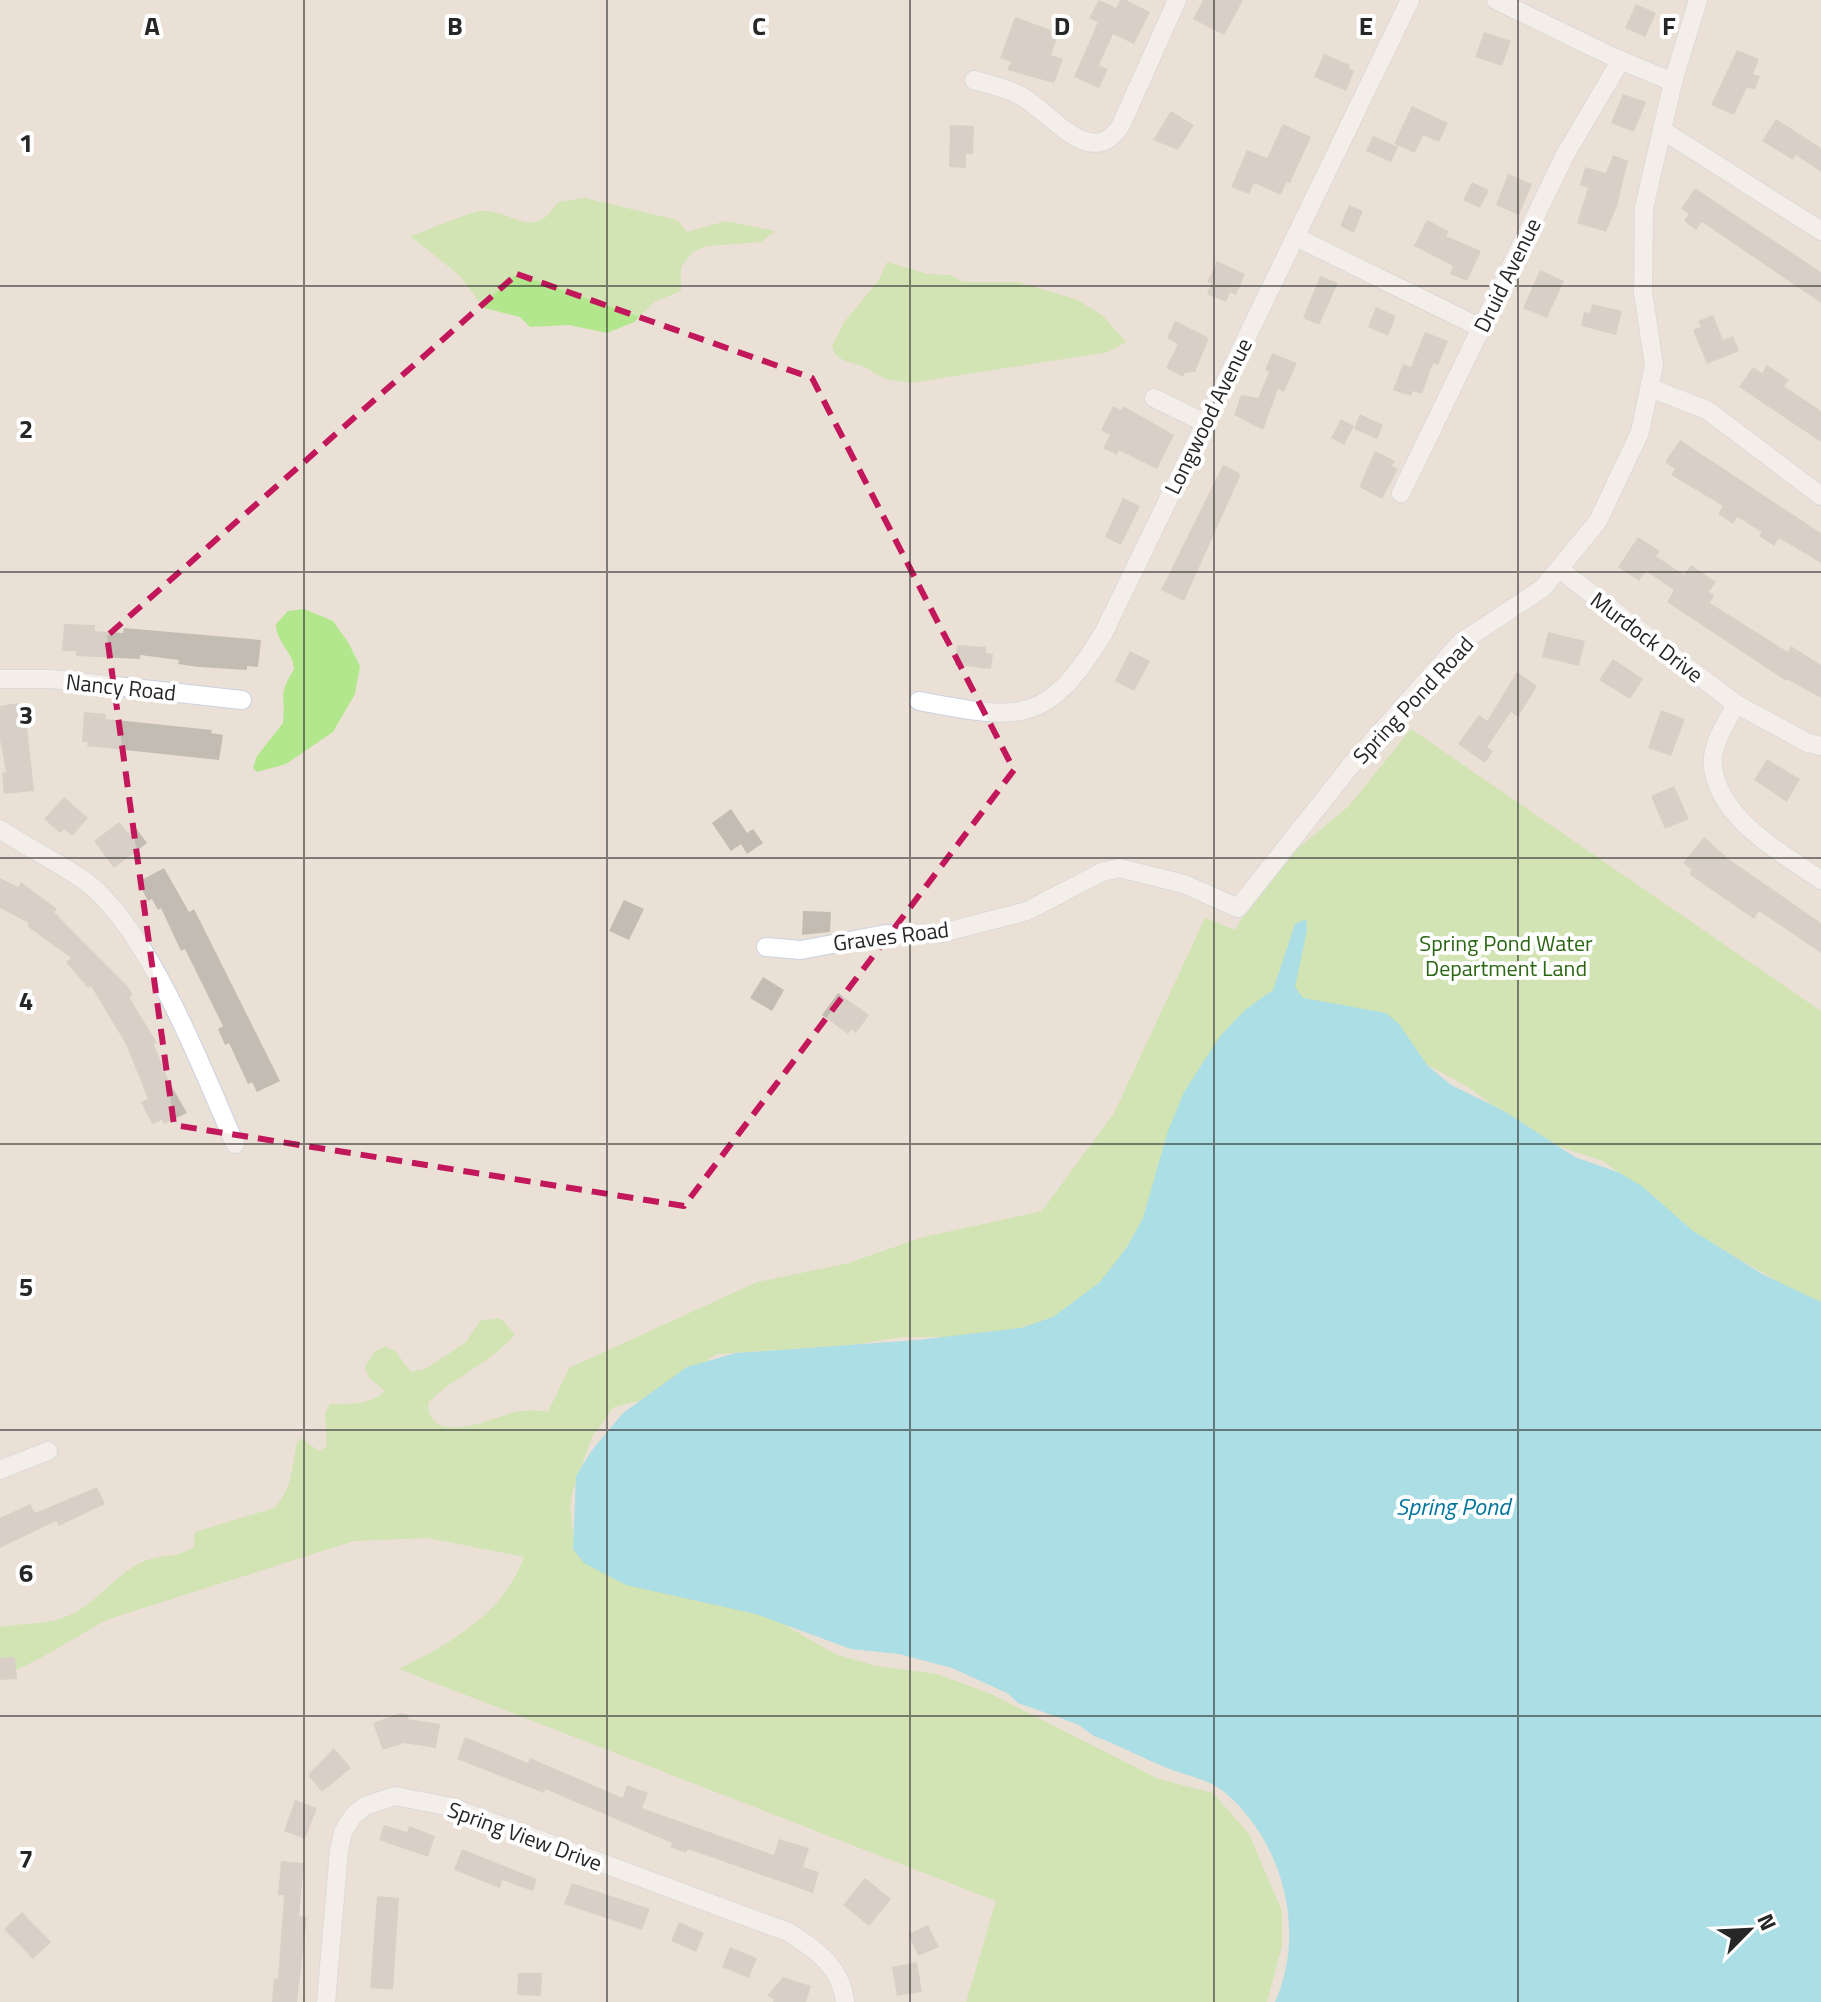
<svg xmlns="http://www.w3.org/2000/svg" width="1821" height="2002" font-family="'Titillium Web',sans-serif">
<rect width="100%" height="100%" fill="#ebe0d6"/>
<g fill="#b3e78d">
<path d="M585,198L677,220L687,232L726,221L775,231L761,242L707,246L693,252L681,267V291L656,301L634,322L607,333L569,325L530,327L520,317L484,308L459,275L410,236C423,232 473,211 481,211C516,210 532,243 558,202Z"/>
<path d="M887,262L927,274L951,275L963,282H1018L1078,300L1103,316L1126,342L1108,352L910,383L885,379L865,367L843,360L835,354L832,346L844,322L879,280Z"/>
<path d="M304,609L333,621L348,642L360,666L355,694L333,732L286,764L257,772L253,768L257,756L283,723C286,694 277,698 294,669C293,651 276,643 276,624L288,611Z"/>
<path d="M1411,729L1821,1011V1318L1774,1279L1702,1238L1603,1161L1540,1140L1468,1087L1422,1062L1145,1262L1039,1326L975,1337H902L851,1345L717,1354L651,1398L614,1407L592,1437L572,1493L570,1510L575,1544L702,1597L771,1617L835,1654L876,1666L937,1674L989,1693L1159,1779L1213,1793L1249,1834L1282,1911V1946L1267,2002H966L996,1901L399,1669C450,1644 504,1613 524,1557L428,1538L354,1541L109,1619C82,1632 24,1673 0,1673V1627C27,1622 53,1626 78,1611C101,1597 117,1574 142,1562C159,1554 179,1559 194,1546L195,1532L274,1508C292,1491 292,1466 297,1443L301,1438L319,1451L327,1446L325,1413L330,1404C350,1404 370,1405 385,1391L369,1378L365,1367L374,1352L386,1346L396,1352L411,1372L425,1369L465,1343L480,1321L500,1318L515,1334C497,1359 452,1378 428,1403C428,1449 494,1417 515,1412C527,1410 536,1410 548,1412L569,1368L757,1282L845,1264L924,1237L1042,1211L1114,1113L1205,918L1236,930L1259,881L1349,806Z"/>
</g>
<path fill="#5edbf8" d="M1306,919L1307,930L1295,987L1303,998L1386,1013L1399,1024L1427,1065L1451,1085L1504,1111L1575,1157L1620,1173L1643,1187L1693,1231L1764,1275L1821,1302V2002H1275C1307,1932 1283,1840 1223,1791C1208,1779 1184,1775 1167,1768C1142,1758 1119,1745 1094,1736L1077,1724L1018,1703L1007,1693L952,1668L899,1654L851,1649L756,1614L626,1585L584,1563L573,1549L576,1476L592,1450L623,1413L687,1367L736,1353L918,1340L1021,1328L1053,1317L1100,1282L1127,1247L1143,1218L1168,1131L1184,1092L1221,1035L1245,1010L1273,990L1295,924Z"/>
<g fill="#c2bcb3">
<path d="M1099,0L1116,8L1120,0H1126L1150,12L1134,44L1113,34L1099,65L1108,69L1099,88L1074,77L1098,22L1089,18Z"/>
<path d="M1203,0H1243L1224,35L1193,19Z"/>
<path d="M1636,4L1656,13L1645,37L1625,28Z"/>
<path d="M1015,17L1059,33L1051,55L1063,59L1054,83L1007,70L1011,62L1000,58Z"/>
<path d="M1484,32L1511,41L1502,66L1475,57Z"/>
<path d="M1737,50L1759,59L1753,74L1760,76L1755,90L1747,87L1734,115L1711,105Z"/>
<path d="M1324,54L1350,65L1349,69L1354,71L1346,91L1314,77Z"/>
<path d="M1623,94L1646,102L1634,132L1611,123Z"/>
<path d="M1412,106L1448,123L1439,142L1423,135L1415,153L1394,144Z"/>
<path d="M1171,111L1194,125L1178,150L1153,140Z"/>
<path d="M1776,119L1821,148V172L1796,155L1793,160L1762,141Z"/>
<path d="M1283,124L1311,137L1290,183L1286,182L1281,195L1254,183L1249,194L1231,187L1247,150L1267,158Z"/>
<path d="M950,125L974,126L973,154H966V168L949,167Z"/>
<path d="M1373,136L1398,147L1391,162L1366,151Z"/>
<path d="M1613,155L1628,161L1617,206L1606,232L1577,223L1588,188L1580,185L1585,167L1606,173Z"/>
<path d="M1508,174L1532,184L1519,215L1496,205Z"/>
<path d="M1472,182L1489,190L1480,208L1463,200Z"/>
<path d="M1695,188L1821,272V303L1702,222L1696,230L1684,221L1689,214L1681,209Z"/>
<path d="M1349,205L1363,211L1354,233L1340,226Z"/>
<path d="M1427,220L1449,231L1446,236L1481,251L1467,281L1450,274L1453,266L1414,246Z"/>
<path d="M1217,261L1245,274L1236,295L1230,292L1226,302L1207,294L1211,284L1207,282Z"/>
<path d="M1540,270L1564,281L1547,318L1523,308Z"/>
<path d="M1320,276L1338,283L1319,325L1303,318Z"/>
<path d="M1592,304L1622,311L1616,335L1581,326L1584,312L1590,313Z"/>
<path d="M1376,307L1396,316L1388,336L1368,327Z"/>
<path d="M1713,315L1723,340L1733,336L1739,351L1707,364L1693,330L1701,327L1698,321Z"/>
<path d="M1175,321L1209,338L1195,372L1185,373L1183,377L1166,368L1178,344L1167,338Z"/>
<path d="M1425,332L1448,341L1438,365L1433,363L1422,394L1413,391L1411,396L1393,390L1403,364L1411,367Z"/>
<path d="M1272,353L1297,363L1284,392L1278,389L1263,430L1234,415L1241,395L1258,398L1269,372L1265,370Z"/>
<path d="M1767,365L1789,380L1784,386L1821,411V442L1739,387L1753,367L1762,373Z"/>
<path d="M1113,406L1121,410L1123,406L1174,435L1157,469L1119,450L1117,455L1103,448L1110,435L1101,430Z"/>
<path d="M1360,414L1383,425L1377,439L1354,429Z"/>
<path d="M1341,419L1354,426L1344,445L1331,438Z"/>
<path d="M1680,440L1821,533V563L1779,538L1774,546L1759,536L1762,532L1737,517L1733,524L1718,514L1723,506L1671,475L1675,469L1665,462Z"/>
<path d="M1375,451L1395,461L1392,466L1398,469L1382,499L1359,487Z"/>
<path d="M1223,465L1241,474L1184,601L1161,590Z"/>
<path d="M1123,498L1140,506L1121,545L1105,537Z"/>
<path d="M1638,537L1660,551L1656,556L1684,575L1691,565L1716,582L1709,592L1714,596L1710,603L1788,652L1791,646L1821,665V698L1787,679L1786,681L1667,602L1674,590L1646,571L1639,581L1618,567Z"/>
<path d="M64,624L95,625V631L123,633L124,628L261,640L258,667L247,666V670L199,667L178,664L179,660L140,655V659L76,656V651H62Z"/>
<path d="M1548,632L1585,641L1579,666L1542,657Z"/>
<path d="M957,645L986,647V653L993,654L991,669L955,665Z"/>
<path d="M1130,651L1150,661L1134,691L1115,681Z"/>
<path d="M1613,659L1643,679L1630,699L1599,680Z"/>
<path d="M1517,672L1537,686L1518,717L1511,712L1487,747L1493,751L1485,763L1458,744L1479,715L1487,721Z"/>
<path d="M18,703L20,718L26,717L34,791L4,794L2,773L6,772L0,740V706Z"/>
<path d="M1661,710L1685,719L1671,756L1648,748Z"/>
<path d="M84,712L106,714V719L212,730L211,733L223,735L219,760L87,746L88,742H82Z"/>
<path d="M1767,759L1800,779L1787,802L1754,780Z"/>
<path d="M1674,786L1689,819L1665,829L1651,796Z"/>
<path d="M64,797L88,818L72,836L64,829L60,833L44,819Z"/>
<path d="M731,809L747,833L753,829L763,843L747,854L741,844L731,851L712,823Z"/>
<path d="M119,822L128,833L136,828L147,843L114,868L94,841Z"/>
<path d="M1704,837L1730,860L1821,923V953L1759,911L1754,919L1689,874L1692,870L1683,863Z"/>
<path d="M164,868L189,912L194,909L280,1081L257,1092L252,1082L248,1084L229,1043L225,1045L218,1029L223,1026L185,949L181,951L161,908L158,910L152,899L148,901L138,882Z"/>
<path d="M0,878L18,887L21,882L57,909L54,912L128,987L133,995L129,997L157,1043L154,1044L168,1080L187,1113L164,1124L162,1120L152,1124L141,1102L148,1099L126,1044L91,986L88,988L66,962L71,958L27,926L29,923L0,908Z"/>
<path d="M624,900L644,909L629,940L609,931Z"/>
<path d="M803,911L831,912L830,932L802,935Z"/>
<path d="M763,977L784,990L772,1011L750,998Z"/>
<path d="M838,993L869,1015L856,1033L851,1029L848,1034L822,1015Z"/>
<path d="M97,1487L105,1504L59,1526L56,1521L0,1548V1518L30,1504L35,1513Z"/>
<path d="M15,1657L17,1679L0,1680V1658Z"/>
<path d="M400,1713L409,1715L408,1719L440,1724L436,1748L404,1743L383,1750L373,1723Z"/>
<path d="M465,1737L528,1763L530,1758L623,1798L627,1785L648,1793L642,1808L774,1855L779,1839L809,1848L803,1867L819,1872L813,1893L688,1849L686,1853L670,1847L672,1843L545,1789L544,1793L457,1759Z"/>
<path d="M334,1748L351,1768L322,1792L308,1775Z"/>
<path d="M295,1800L317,1808L305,1839L284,1831Z"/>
<path d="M384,1825L407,1832L409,1826L435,1836L428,1857L379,1840Z"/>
<path d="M462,1849L537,1879L533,1891L502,1880L500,1888L454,1870Z"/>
<path d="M281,1861L304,1863L299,1916L307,1917L297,2002H272L274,1978L278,1979L284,1895H278Z"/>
<path d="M865,1878L891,1899L869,1926L843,1905Z"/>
<path d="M572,1883L650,1909L642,1930L564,1904Z"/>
<path d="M377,1896L399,1898L393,1990L370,1988Z"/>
<path d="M22,1912L51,1942L33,1959L4,1929Z"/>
<path d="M679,1922L704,1933L696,1952L671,1941Z"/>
<path d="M928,1925L939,1947L918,1956L908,1934Z"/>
<path d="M730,1947L757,1958L749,1978L722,1967Z"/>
<path d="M917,1962L922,1992L897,1996L892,1967Z"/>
<path d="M518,1973H542L541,1996L517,1995Z"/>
<path d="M783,1977L811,1986L806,2002H773L774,1999L767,1996Z"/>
</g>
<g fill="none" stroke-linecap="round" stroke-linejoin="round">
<g stroke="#cbd1e2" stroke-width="20">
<g id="minor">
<path d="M1496,0L1613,57L1673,82"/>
<path d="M974,80C989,84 1006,88 1021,96C1052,113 1091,172 1121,125L1177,0"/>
<path d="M1662,130L1821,231"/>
<path d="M1296,237L1481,328"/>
<path d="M1650,388L1707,410L1821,496"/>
<path d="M1154,398L1205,423"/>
<path d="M1401,493L1565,155L1621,60"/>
<path d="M1559,569L1736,704L1808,743L1821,746"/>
<path d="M0,679H52L242,700"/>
<path d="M919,701C1019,720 1047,727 1104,632L1410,0"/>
<path d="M1736,704C1727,722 1710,746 1713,767C1719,819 1783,854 1821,880"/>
<path d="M0,829C25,847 80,873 98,892C157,950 202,1068 235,1144"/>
<path d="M766,947L801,950L886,934L942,933L1027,911L1102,872L1119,868L1184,884L1238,908L1352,764L1460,643L1543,588L1598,521L1640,432L1654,365L1643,292L1644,208L1673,82L1698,0"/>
<path d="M0,1470L48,1451"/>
<path d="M326,2002L339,1851L343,1832L353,1816L365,1806L395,1796L451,1807L788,1932C817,1950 841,1967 845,2002"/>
</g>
</g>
<use href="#minor" stroke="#fff" stroke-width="18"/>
</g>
<path d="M0 0H1821V2002H0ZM517,274L812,378L1014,770L684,1206L174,1125L107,636Z" fill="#ebe0d6" fill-opacity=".55" fill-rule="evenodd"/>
<path fill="none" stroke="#c2185b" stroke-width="6" stroke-dasharray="16 10" stroke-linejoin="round" d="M517,274L812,378L1014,770L684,1206L174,1125L107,636Z"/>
<path fill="none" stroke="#272727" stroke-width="2" stroke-opacity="0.55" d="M304,0V2002M607,0V2002M910,0V2002M1214,0V2002M1518,0V2002M0,286H1821M0,572H1821M0,858H1821M0,1144H1821M0,1430H1821M0,1716H1821"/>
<g text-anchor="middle" stroke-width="8" stroke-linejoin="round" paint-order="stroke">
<g font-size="22" fill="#272727" stroke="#fff">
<text transform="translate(1507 275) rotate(-64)" y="8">Druid Avenue</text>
<text transform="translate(1208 416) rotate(-64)" y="8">Longwood Avenue</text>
<text transform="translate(1647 637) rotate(37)" y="8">Murdock Drive</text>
<text transform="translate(121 687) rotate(6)" y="8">Nancy Road</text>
<text transform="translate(1413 700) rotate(-47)" y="8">Spring Pond Road</text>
<text transform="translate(891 936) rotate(-7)" y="8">Graves Road</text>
<text transform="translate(525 1836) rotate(20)" y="8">Spring View Drive</text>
</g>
<g font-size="22" fill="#2b6713" stroke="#fff">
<text x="1506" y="951">Spring Pond Water<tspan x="1506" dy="25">Department Land</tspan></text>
</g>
<g font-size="24" font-style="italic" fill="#02759f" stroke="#fff">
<text x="1453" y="1515">Spring Pond</text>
</g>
</g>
<g font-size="26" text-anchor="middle" font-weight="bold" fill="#272727" stroke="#fff" stroke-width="8" stroke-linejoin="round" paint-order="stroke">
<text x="152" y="35">A</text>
<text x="455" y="35">B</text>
<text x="759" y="35">C</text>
<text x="1062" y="35">D</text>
<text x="1366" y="35">E</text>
<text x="1669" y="35">F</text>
<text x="26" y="152">1</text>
<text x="26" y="438">2</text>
<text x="26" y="724">3</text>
<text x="26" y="1010">4</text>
<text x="26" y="1296">5</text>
<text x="26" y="1582">6</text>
<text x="26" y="1868">7</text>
</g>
<g transform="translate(1749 1930) rotate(66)" stroke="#ffffff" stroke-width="6" paint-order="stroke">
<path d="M0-6L14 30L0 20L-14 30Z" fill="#272727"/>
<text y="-12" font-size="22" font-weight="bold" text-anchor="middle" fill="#272727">N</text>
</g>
</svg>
